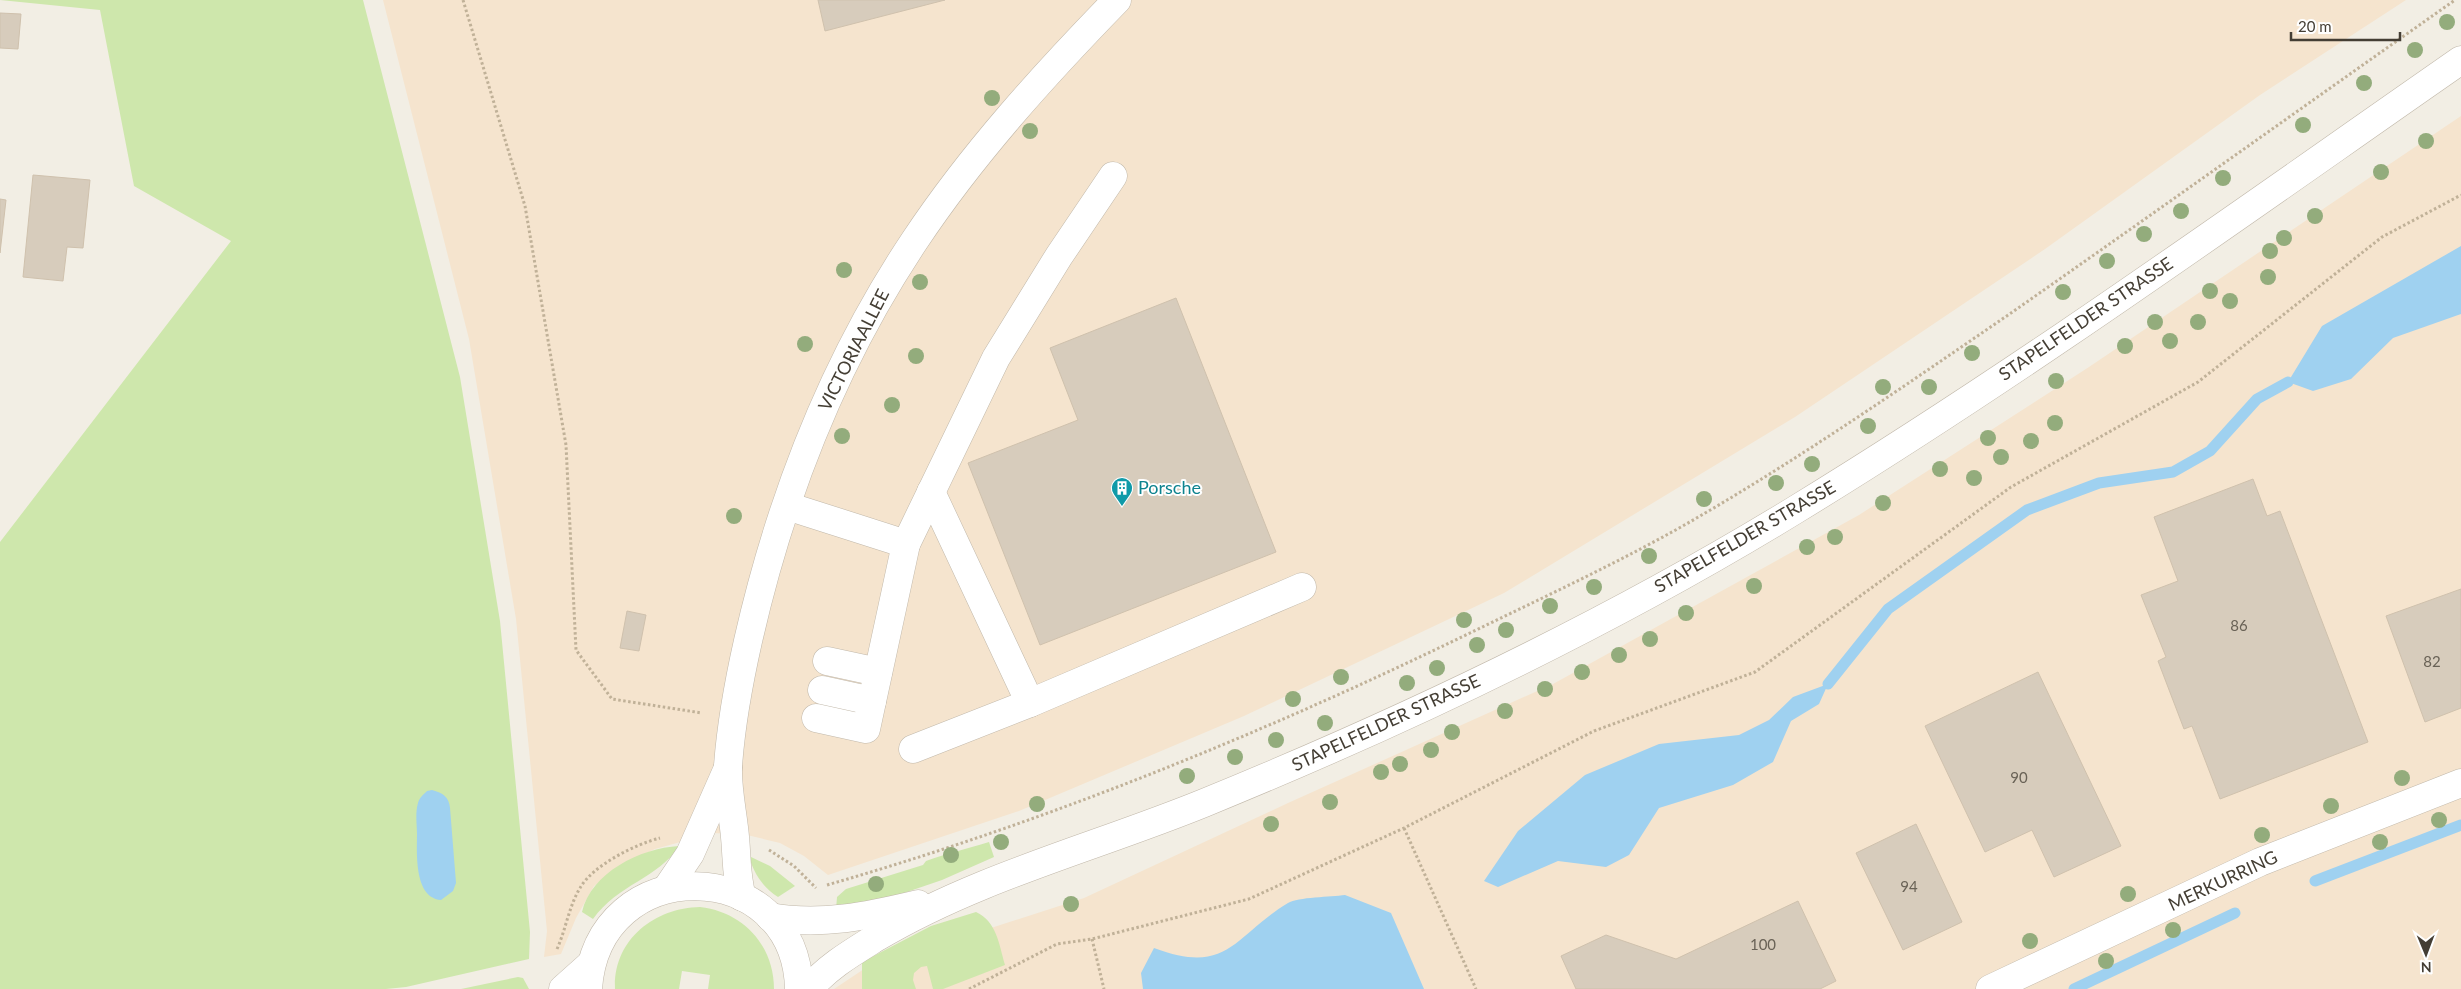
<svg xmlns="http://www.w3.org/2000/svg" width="2461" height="989" font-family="Lato,sans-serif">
<rect width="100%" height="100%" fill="#f2eee4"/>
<g fill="#f5e4ce">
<path d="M383,0H2406L2260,95L2045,249L1795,417L1504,593L1244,716L1019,811L828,875L804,856L780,843L747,835L713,833L655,849L622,865L594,886L576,918L561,954L544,957L547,931L516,619L469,339Z"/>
<path d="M2461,116V989H834L864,969L1084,898L1288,803L1553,684L1859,515L2089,367Z"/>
</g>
<g fill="#cee7ac">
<path d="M0,0H363L460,377L500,621L530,932L529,959L406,987L386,989H0V542L231,241L134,186L100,10Z"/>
<path d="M989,842L994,857L942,880L901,894L836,910L837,897L846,889L923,865L926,861C947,853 967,849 989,842Z"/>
<path d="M679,846C659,878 618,884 593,919L582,912C591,873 640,848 679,846Z"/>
<path d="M749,856L770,866L795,886L778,897C763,888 753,872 749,856Z"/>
<path d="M700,907C743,912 774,945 774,989H708L710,975L682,971L679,989H615C613,940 654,908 700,907Z"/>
<path d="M976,912C997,922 999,944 1005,965L943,989H933L927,966L921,967L914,973L913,980L916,989H862V962L931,926Z"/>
<path d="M518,977L523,978L529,989H461Z"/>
</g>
<g fill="#9fd1f0">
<path d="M2461,246V314L2393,338L2351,379L2313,391L2288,382L2322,326Z"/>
<path d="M1828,684L1819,704L1791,721L1773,762L1733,785L1659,808L1629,855L1606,867L1558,861L1498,887L1484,881L1518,831L1585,775L1659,744L1739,735L1769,720L1793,697Z"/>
<path d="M432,790C443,793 449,797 450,808L456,883L453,891L441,900C414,898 417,853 417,834C417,824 415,813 418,803C419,798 424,794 427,791Z"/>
<path d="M1345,895L1391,913L1424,989H1143L1141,973L1154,948C1229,976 1233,936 1288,903C1298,897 1331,897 1345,895Z"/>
</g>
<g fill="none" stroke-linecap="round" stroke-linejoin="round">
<g stroke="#9fd1f0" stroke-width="11">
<path d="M1828,684L1888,609L2027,510L2099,483L2173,472L2210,451L2257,399L2288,382"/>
<path d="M2315,881L2461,825"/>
<path d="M2074,989L2235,913"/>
</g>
</g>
<g fill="#d7ccbc" stroke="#cfc1ad">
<path d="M818,0H945L825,31Z"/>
<path d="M0,13L21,14L18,49L0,48Z"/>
<path d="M33,175L90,180L83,248L67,247L63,281L23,277Z"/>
<path d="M0,199L6,200L0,253Z"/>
<path d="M1176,298L1276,552L1040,645L968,463L1078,420L1050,348Z"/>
<path d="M2253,479L2267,516L2280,511L2368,742L2220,799L2192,726L2184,729L2158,661L2166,657L2141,595L2178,581L2154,517Z"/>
<path d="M2461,589V708L2425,722L2386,616Z"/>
<path d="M627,611L646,615L639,651L620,648Z"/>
<path d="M2038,672L2121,846L2054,877L2032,830L1985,852L1925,726Z"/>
<path d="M1916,824L1962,922L1903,950L1856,853Z"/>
<path d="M1798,901L1836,981L1820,989H1576L1561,956L1606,935L1676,959Z"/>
</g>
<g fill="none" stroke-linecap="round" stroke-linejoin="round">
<g stroke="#c1b8aa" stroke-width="29">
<g id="minor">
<path d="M931,492L1030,703L1302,587"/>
<path d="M787,506L906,544L866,729L816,718"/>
<path d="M906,544L996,358L1059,256L1113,176"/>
<path d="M827,661L878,672"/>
<path d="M822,690L872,701"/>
<path d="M913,749L1030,703"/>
<path d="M667,888L690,854L728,768"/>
<path d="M742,897C736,877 737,857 735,837C733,814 727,789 728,766C731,724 739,681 748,641C780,500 834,361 915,240C973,153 1044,75 1117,0"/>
<path d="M770,917C821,926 868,916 918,904"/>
<path d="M563,989L591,964"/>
<path d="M588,989C597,850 796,854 799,989"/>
<path d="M809,989C827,967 853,952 877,937C978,877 1096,847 1204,803C1407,720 1607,625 1795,510C2024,370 2241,213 2461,60"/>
<path d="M1990,989L2260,862L2461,783"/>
</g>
</g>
<g stroke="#c0b198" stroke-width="3" stroke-dasharray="2.5 2.5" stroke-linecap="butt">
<path d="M463,0L525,206L566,445L576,650L612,699L702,713"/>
<path d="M1404,828L1476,989"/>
<path d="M769,850L794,866L816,888"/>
<path d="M827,885C1049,821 1264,733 1472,632C1542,598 1613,565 1681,527C1795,462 1903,387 2011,313C2160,209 2307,104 2455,0"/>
<path d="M1092,939L1104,989"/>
<path d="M557,949C566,929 569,906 580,888C593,865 636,844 660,838"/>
<path d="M969,989L1057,944L1092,939L1249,899L1404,828L1594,731L1755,672L2011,487L2198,382L2382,237L2461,195"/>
</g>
<use href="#minor" stroke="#fff" stroke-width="28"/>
</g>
<g fill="#93ac7c">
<circle cx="2447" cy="22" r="8"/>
<circle cx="2415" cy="50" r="8"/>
<circle cx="2364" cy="83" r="8"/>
<circle cx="992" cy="98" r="8"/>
<circle cx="2303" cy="125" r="8"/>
<circle cx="1030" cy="131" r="8"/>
<circle cx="2426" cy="141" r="8"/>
<circle cx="2381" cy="172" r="8"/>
<circle cx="2223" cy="178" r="8"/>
<circle cx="2181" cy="211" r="8"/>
<circle cx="2315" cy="216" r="8"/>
<circle cx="2144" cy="234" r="8"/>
<circle cx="2284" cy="238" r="8"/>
<circle cx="2270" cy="251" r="8"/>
<circle cx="2107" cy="261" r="8"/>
<circle cx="844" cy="270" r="8"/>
<circle cx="2268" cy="277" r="8"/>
<circle cx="920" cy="282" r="8"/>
<circle cx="2210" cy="291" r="8"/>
<circle cx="2063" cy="292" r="8"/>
<circle cx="2230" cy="301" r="8"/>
<circle cx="2155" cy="322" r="8"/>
<circle cx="2198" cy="322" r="8"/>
<circle cx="2170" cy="341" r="8"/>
<circle cx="805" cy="344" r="8"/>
<circle cx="2125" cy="346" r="8"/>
<circle cx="1972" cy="353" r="8"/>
<circle cx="916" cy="356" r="8"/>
<circle cx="2056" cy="381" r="8"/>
<circle cx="1883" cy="387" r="8"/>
<circle cx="1929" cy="387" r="8"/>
<circle cx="892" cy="405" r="8"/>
<circle cx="2055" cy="423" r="8"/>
<circle cx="1868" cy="426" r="8"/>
<circle cx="842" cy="436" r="8"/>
<circle cx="1988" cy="438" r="8"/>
<circle cx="2031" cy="441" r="8"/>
<circle cx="2001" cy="457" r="8"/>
<circle cx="1812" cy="464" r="8"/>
<circle cx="1940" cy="469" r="8"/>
<circle cx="1974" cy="478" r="8"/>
<circle cx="1776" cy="483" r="8"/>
<circle cx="1704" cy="499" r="8"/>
<circle cx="1883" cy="503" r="8"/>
<circle cx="734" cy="516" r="8"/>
<circle cx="1835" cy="537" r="8"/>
<circle cx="1807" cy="547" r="8"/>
<circle cx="1649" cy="556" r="8"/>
<circle cx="1754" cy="586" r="8"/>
<circle cx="1594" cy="587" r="8"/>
<circle cx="1550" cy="606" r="8"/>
<circle cx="1686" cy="613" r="8"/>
<circle cx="1464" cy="620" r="8"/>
<circle cx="1506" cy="630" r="8"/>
<circle cx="1650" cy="639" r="8"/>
<circle cx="1477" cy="645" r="8"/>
<circle cx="1619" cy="655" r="8"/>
<circle cx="1437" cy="668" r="8"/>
<circle cx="1582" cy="672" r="8"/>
<circle cx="1341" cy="677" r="8"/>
<circle cx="1407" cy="683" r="8"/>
<circle cx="1545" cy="689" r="8"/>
<circle cx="1293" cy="699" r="8"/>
<circle cx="1505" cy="711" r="8"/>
<circle cx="1325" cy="723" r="8"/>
<circle cx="1452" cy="732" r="8"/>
<circle cx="1276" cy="740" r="8"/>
<circle cx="1431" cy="750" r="8"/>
<circle cx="1235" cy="757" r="8"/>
<circle cx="1400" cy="764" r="8"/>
<circle cx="1381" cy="772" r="8"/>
<circle cx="1187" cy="776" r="8"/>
<circle cx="2402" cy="778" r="8"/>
<circle cx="1330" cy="802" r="8"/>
<circle cx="1037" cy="804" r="8"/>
<circle cx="2331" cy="806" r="8"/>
<circle cx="2439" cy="820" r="8"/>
<circle cx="1271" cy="824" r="8"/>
<circle cx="2262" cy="835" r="8"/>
<circle cx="1001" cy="842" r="8"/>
<circle cx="2380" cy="842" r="8"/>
<circle cx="951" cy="855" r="8"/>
<circle cx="876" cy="884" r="8"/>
<circle cx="2128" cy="894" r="8"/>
<circle cx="1071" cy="904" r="8"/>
<circle cx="2173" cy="930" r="8"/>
<circle cx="2030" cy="941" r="8"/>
<circle cx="2106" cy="961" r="8"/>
</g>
<defs>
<g id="building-pin" transform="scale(1.125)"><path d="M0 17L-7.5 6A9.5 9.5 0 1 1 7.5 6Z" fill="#0f9aa8" stroke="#fff"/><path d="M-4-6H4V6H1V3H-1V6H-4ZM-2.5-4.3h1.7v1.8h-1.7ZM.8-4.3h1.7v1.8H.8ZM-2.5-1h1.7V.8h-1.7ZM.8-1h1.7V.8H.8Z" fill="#fff"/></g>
</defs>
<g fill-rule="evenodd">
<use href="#building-pin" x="1122" y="488"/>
</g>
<g text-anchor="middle" stroke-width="4" stroke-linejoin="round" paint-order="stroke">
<g font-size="15" fill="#696256">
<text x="2239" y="631">86</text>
<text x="2432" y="667">82</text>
<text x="2019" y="783">90</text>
<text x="1909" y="892">94</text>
<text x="1763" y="950">100</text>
</g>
<g font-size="18" fill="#443e34" stroke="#fff">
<text transform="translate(2086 319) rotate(-34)" y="6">STAPELFELDER STRASSE</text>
<text transform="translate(854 350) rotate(-63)" y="6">VICTORIAALLEE</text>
<text transform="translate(1745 537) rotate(-30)" y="6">STAPELFELDER STRASSE</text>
<text transform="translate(1386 723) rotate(-25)" y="6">STAPELFELDER STRASSE</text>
<text transform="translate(2223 881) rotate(-25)" y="6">MERKURRING</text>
</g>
<g font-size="18" fill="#0d838f" stroke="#fff" text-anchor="start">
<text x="1138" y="494">Porsche</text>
</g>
</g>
<g transform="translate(2426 954) rotate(179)" stroke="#ffffff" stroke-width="4" paint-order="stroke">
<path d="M0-4L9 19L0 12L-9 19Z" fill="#443e34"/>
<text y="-8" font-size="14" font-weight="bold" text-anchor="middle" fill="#443e34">N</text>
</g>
<path d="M2291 32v8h109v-8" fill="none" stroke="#443e34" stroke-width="2.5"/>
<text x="2298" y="32" font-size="15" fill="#443e34" stroke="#ffffff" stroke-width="4" paint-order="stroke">20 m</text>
</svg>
